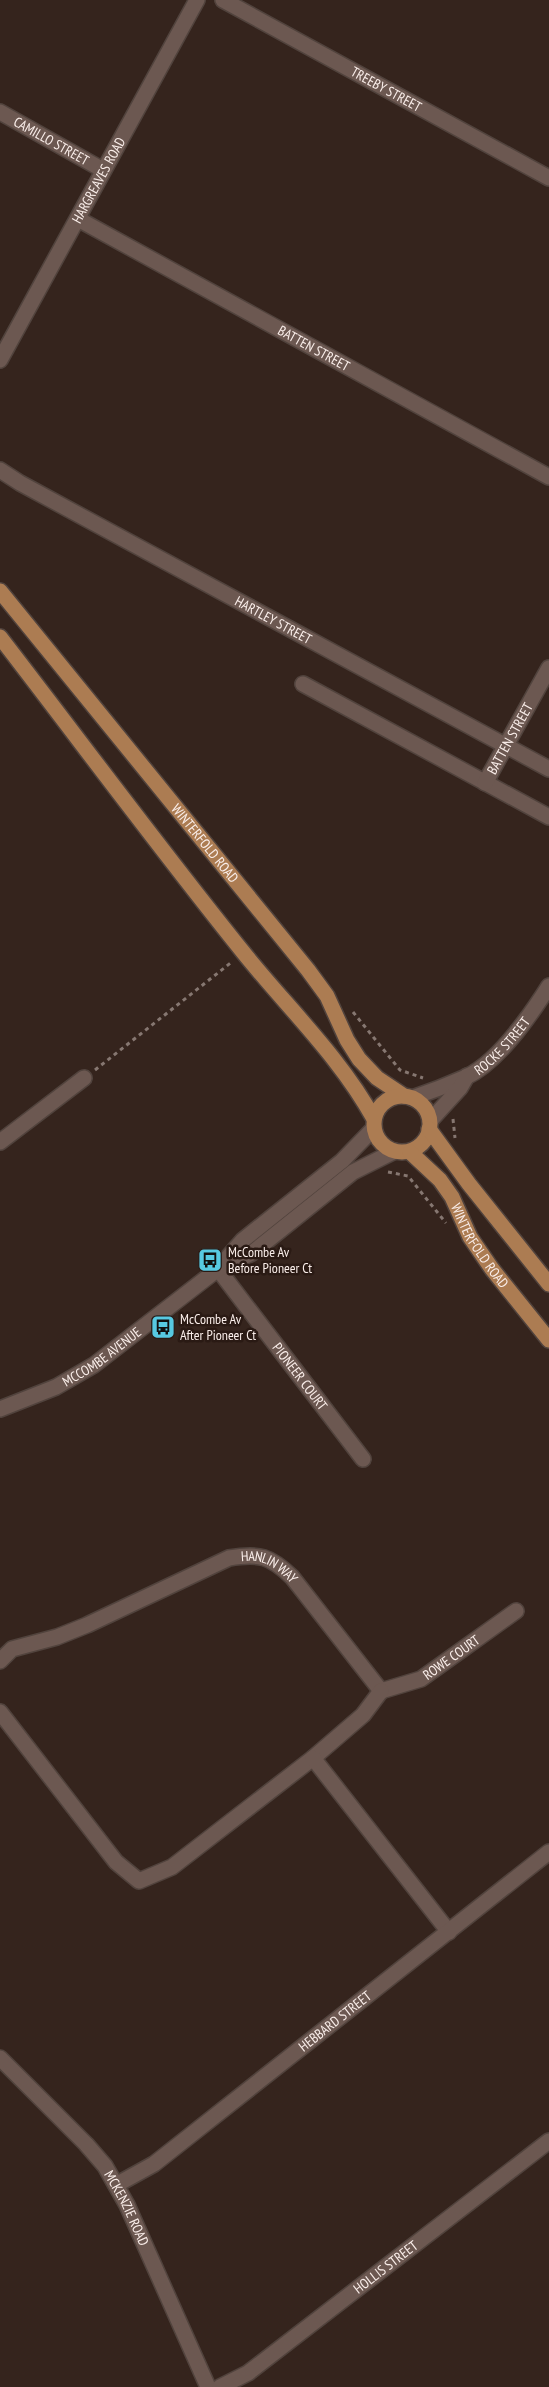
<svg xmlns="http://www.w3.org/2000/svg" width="549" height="2387" font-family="'PT Sans Narrow',sans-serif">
<rect width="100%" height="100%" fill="#35241d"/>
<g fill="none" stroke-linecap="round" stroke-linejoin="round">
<g stroke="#51433d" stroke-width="18">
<g id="minor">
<path id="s1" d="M223,0L549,178"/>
<path id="s2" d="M0,112L103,170"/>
<path id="s3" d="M78,219L549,477"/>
<path id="s4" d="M0,360L197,0"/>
<path id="s5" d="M0,470L20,483L549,769"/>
<path d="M303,684L549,817"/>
<path id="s6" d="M485,783L549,668"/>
<path id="s7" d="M412,1098C430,1092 448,1085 466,1077C498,1062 530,1016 549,986"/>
<path d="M430,1121L460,1088L467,1076"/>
<path d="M0,1142L84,1078"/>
<path d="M222,1264L243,1240L342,1161L374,1128"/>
<path id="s8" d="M218,1269L363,1459"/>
<path id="s9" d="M0,1409L56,1387L94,1365L218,1269L252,1253L353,1172L395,1151"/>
<path id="s10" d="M0,1661L12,1649L57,1637L87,1625L229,1558C260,1553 270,1556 292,1577L381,1691"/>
<path id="s11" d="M381,1691L421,1679L516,1611"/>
<path d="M0,1712L116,1862L139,1881L172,1867L313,1758L363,1715L381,1691"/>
<path d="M313,1758L449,1932"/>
<path id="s12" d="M0,2058L86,2144L105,2166L127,2205L208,2387"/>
<path id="s13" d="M116,2185L154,2164L549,1852"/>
<path id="s14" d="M220,2387L248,2373L549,2141"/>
</g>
</g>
<g stroke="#51433d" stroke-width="18">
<g id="major">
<path id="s15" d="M0,591L308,970L327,996L347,1040L359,1059L377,1078L404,1096"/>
<path d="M0,637C81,742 160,849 243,952C287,1007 340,1057 374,1119"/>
<circle cx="402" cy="1124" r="28"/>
<path d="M429,1129L469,1184L549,1284"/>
<path id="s16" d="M410,1152L440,1180L452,1197L470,1237L492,1269L549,1340"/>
</g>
</g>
<g stroke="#867771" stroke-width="3" stroke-dasharray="4 4" stroke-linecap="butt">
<path d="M353,1012L400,1070L423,1078"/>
<path d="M95,1070L233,961"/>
<path d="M453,1119L455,1138"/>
<path d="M388,1172L408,1176L446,1223"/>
</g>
<use href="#minor" stroke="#6c5851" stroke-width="15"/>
<use href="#major" stroke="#ac7c52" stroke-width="15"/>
</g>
<defs>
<g id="bus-square" transform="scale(1.25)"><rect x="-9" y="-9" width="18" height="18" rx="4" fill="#57c9e2" stroke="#2a1a14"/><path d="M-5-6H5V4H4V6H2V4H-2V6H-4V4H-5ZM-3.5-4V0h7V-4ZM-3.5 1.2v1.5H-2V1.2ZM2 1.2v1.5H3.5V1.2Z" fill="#111"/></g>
</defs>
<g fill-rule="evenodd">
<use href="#bus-square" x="210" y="1260"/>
<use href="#bus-square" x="163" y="1327"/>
</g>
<g text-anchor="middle" stroke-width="5" stroke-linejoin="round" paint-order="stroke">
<g font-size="14" fill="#faeeea" stroke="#2a1a14">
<text dy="5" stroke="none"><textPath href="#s1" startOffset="186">TREEBY STREET</textPath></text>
<text dy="5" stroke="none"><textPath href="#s2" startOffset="59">CAMILLO STREET</textPath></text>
<text dy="5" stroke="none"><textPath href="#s4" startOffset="205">HARGREAVES ROAD</textPath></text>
<text dy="5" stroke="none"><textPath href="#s3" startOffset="269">BATTEN STREET</textPath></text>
<text dy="5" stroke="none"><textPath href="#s5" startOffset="312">HARTLEY STREET</textPath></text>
<text dy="5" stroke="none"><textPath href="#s6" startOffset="51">BATTEN STREET</textPath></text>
<text dy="5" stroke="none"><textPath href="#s15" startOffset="325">WINTERFOLD ROAD</textPath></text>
<text dy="5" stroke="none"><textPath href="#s7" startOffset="106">ROCKE STREET</textPath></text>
<text dy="5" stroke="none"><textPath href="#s16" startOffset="118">WINTERFOLD ROAD</textPath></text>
<text dy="5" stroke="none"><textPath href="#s9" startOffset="115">MCCOMBE AVENUE</textPath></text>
<text dy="5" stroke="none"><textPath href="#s8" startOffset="135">PIONEER COURT</textPath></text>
<text dy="5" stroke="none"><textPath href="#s10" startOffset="296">HANLIN WAY</textPath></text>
<text dy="5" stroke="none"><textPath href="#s11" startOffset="79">ROWE COURT</textPath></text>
<text dy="5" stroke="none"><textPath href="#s13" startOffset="274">HEBBARD STREET</textPath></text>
<text dy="5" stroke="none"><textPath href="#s12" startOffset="198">MCKENZIE ROAD</textPath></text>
<text dy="5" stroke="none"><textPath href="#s14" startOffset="205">HOLLIS STREET</textPath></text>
</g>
<g font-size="14" fill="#faeeea" stroke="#2a1a14" text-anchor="start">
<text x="228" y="1257">McCombe Av<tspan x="228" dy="16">Before Pioneer Ct</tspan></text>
<text x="180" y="1324">McCombe Av<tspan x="180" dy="16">After Pioneer Ct</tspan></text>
</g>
</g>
</svg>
